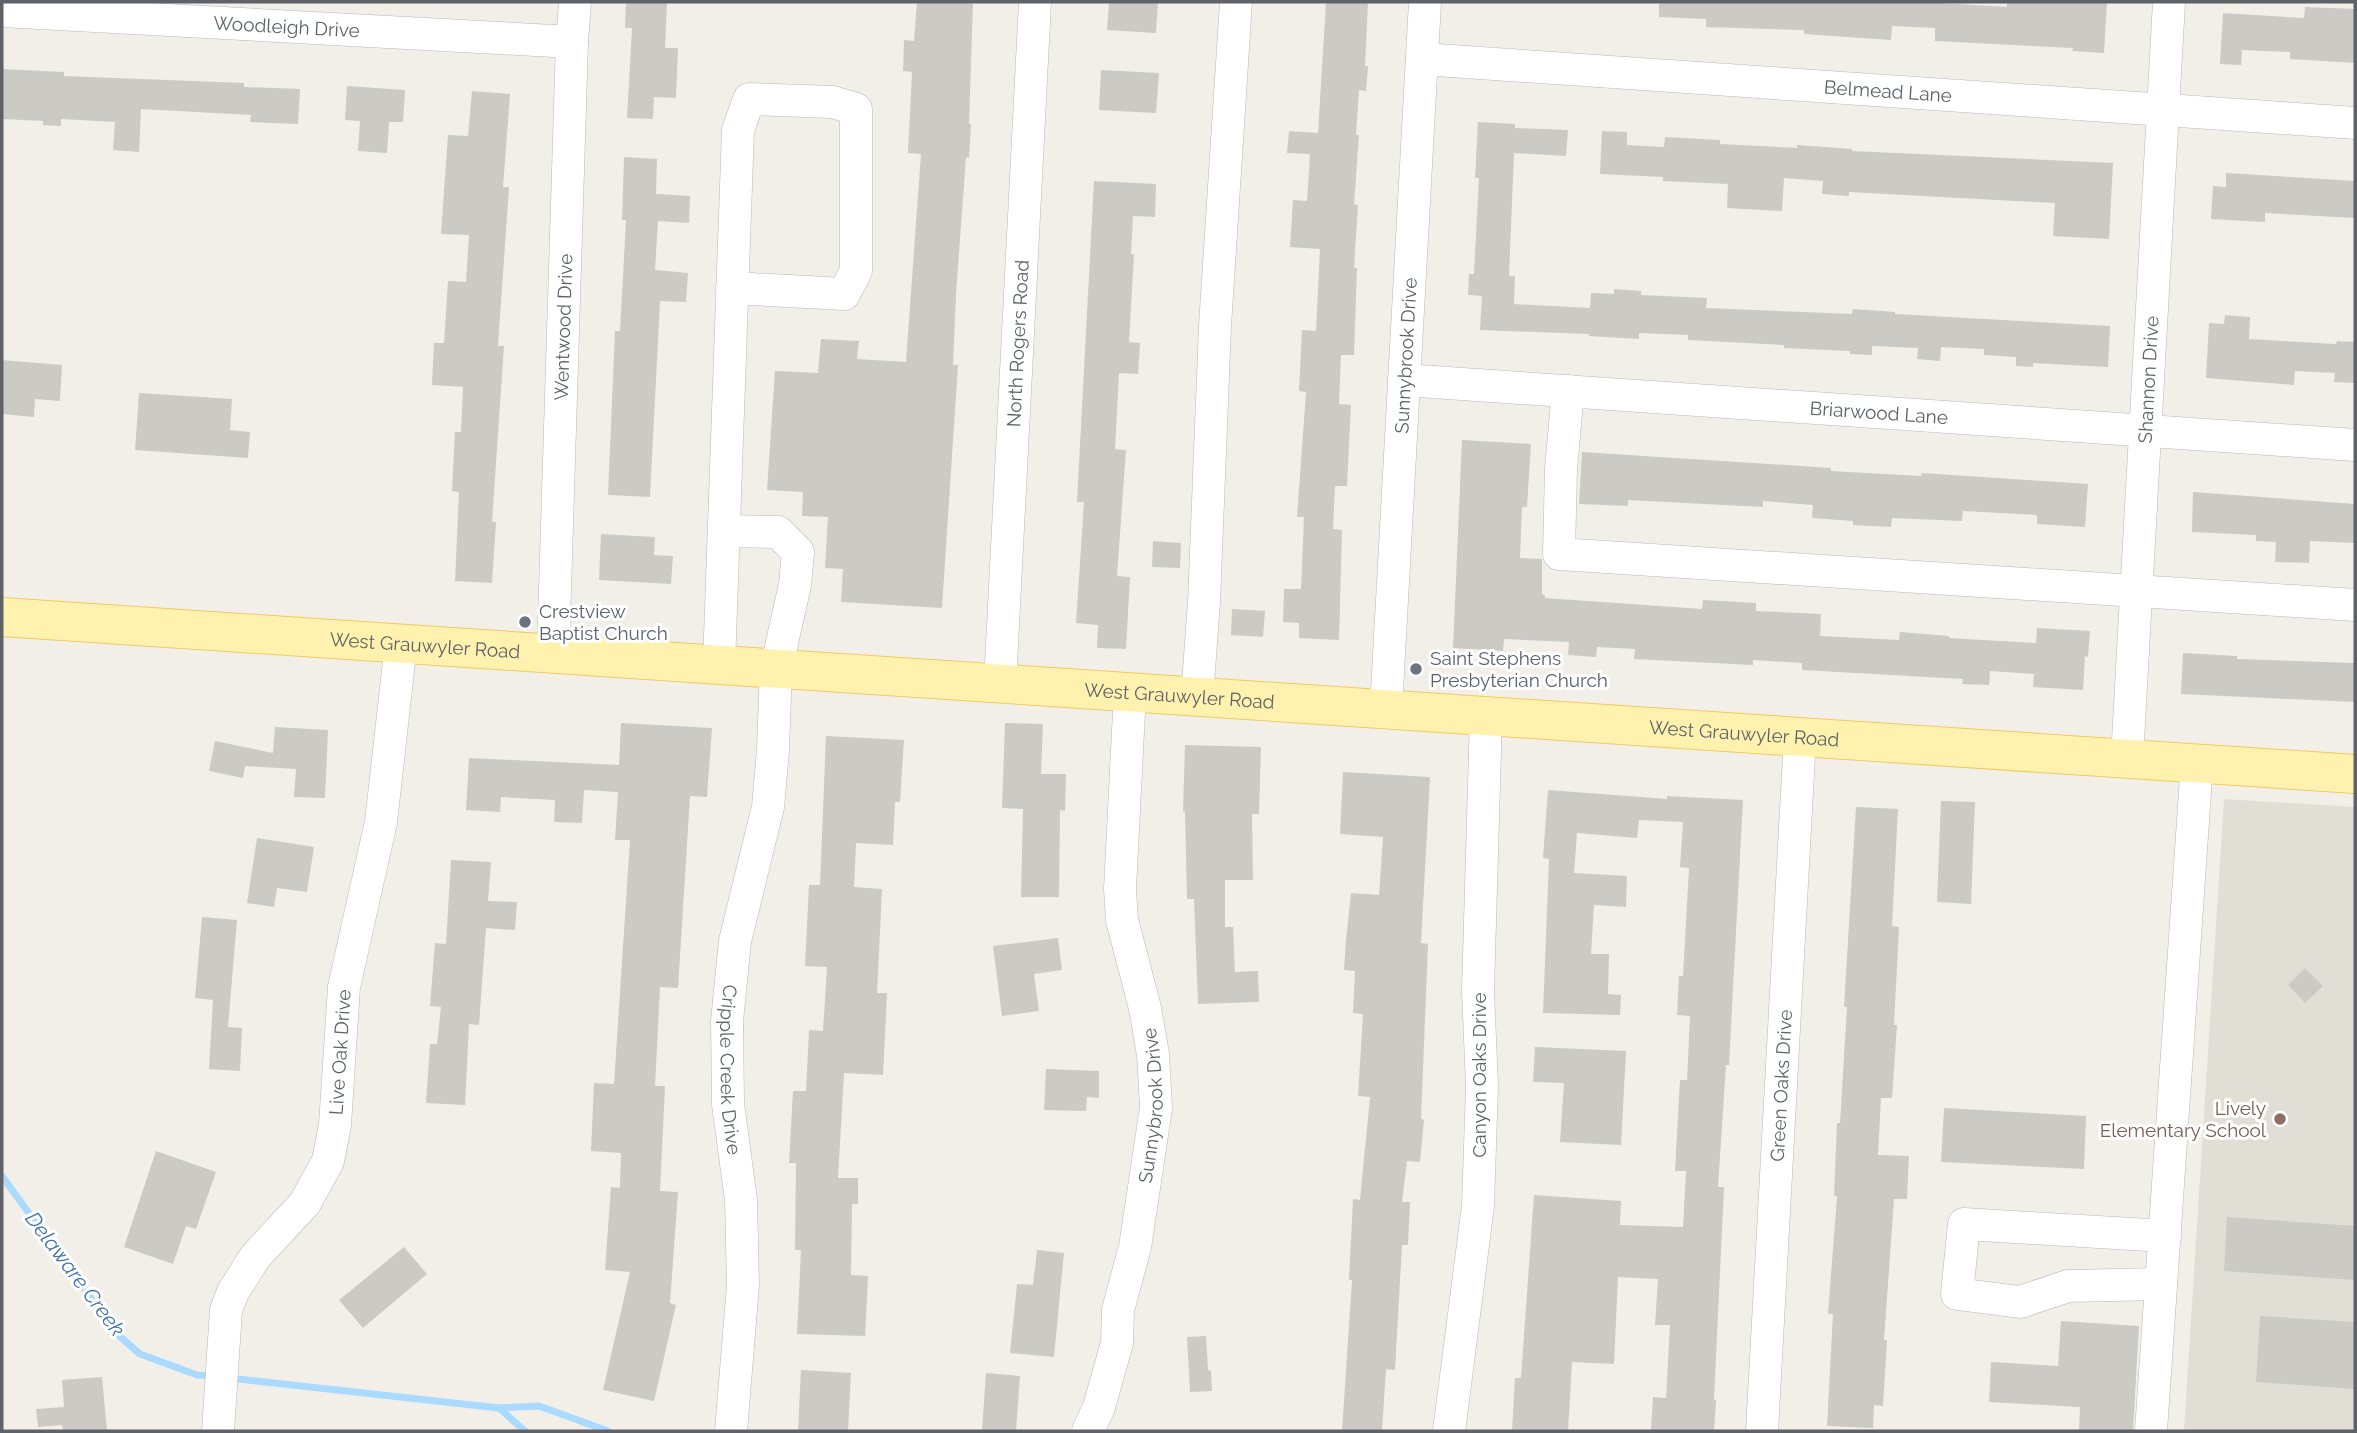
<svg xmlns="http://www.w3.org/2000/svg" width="2357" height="1433" font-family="Raleway,sans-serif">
<rect width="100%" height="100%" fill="#f1efe8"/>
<path fill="#e1ded6" d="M2224,799L2355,807V1431H2184Z"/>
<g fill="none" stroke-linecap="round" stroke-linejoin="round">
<g stroke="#aadaff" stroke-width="7">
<path d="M2,1176L117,1334L140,1354L197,1375L214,1376"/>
<path d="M229,1378L499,1408L525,1431"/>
<path d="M499,1408L539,1406L608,1431"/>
</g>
</g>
<g fill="#cccac5">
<path d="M626,2H667L665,48H678L676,98L654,97L653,119L627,118L632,28H625Z"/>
<path d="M917,2H973L969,124H971L969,158L966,157L956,294L953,365H958L942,608L841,602L843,569L825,568L828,517L802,516L803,492L767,490L775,371L818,373L821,339L859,341L857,359L906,362L921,154L908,153L912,72L903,71L904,40L914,41Z"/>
<path d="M1109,2H1158L1156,33L1107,30Z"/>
<path d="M1326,2H1368L1365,66H1368L1366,91L1359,90L1356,135H1359L1354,204L1358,205L1354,268H1357L1354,355H1341L1339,404L1351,405L1347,486H1335L1333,529L1342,530L1339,640L1299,638V623L1283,622L1284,589H1301L1304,517H1297L1306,392L1299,391L1302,330L1316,331L1320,249L1290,247L1293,200L1307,201L1310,154L1287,153L1289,131L1318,133Z"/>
<path d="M1659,2H1925L2007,7V2H2107L2104,53L2072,51L2073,48L1935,41V28L1892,26L1891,40L1804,34V30L1706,27V19L1659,17Z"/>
<path d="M2305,7L2355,9V63L2290,59V52L2242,50L2241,65L2220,64L2223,13L2304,18Z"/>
<path d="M2,69L64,72V76L244,83V87L300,89L298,124L250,122L251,115L141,109L139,152L113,150L115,122L61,119V126L43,125V121L2,119Z"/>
<path d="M1101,70L1159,73L1156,113L1099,110Z"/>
<path d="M347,86L405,90L403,122H389L387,153L358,151L360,121L345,120Z"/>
<path d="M472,91L510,94L503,187H509L498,346H504L492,522H496L492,583L455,581L459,492L452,491L455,432H461L463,387L432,385L434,343H444L448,281L466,282L469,235L441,234L448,135L468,136Z"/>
<path d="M1478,122L1515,124V128L1568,130L1566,156L1514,153L1509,276H1515L1514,304L1590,308L1591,293L1614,294V289L1641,291V295L1707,298L1706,308L1852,314L1853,309L1895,312V314L2110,326L2108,367L2033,363V367L2016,366V357L1984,355V349L1941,347L1940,361L1917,359L1918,348L1872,346V355L1850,354V351L1784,348V345L1688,340V335L1639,333V339L1589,336V334L1480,330L1482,296L1468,295L1469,274H1474L1479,178H1475Z"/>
<path d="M1602,131L1627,132V145L1664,147L1665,137L1720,140V144L1797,148V145L1852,149V151L2113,163L2109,239L2053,236L2055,203L1849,192V196L1822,194L1823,181L1784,178L1782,211L1727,208L1728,184L1663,181V177L1600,174Z"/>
<path d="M624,157L657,159L656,194L690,196L689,223L658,221L655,270L688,273L686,302L660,301L650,497L608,495L615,331H620L626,220H622Z"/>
<path d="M2226,173L2355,181V218L2265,213V222L2211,219L2213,186L2226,187Z"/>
<path d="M1094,181L1156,184L1155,217L1133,216L1131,254H1134L1129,342L1140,343L1138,374L1119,373L1115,449L1126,450L1117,576L1130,577L1126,649L1097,648L1098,625L1076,623L1084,502H1077Z"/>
<path d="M2225,315L2250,317L2249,339L2336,344L2337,341L2355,342V383L2334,382L2335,373L2295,371L2294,385L2206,378L2209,323L2224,324Z"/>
<path d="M2,360L62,365L60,401L35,399L34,417L2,414Z"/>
<path d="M139,393L232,399L230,430L250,432L248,458L135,450Z"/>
<path d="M1462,440L1531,444L1527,507H1522L1520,558L1542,559V594L1545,595V598L1702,609L1703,600L1756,603V611L1821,614L1820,636L1899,640L1900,632L1949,636V638L2036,643L2037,628L2090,631L2088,657L2085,656L2083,690L2033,687L2034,674L1990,671L1989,685L1962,684L1963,679L1802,670V663L1753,660V665L1634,659L1635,649L1597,647L1596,657L1568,655L1569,642L1504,639L1503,651L1453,648Z"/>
<path d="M1582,452L1831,468V471L1921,476L1922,473L2088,484L2085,527L2037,524V515L1963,511L1962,521L1892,518L1891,527L1853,525V521L1812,518L1813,505L1763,501V507L1628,500V506L1579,504Z"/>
<path d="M2193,492L2355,504V543L2310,541L2309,563L2275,562L2276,542L2256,541V535L2192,532Z"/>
<path d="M601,534L655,537L654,555L673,556L671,584L599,580Z"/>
<path d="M1153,541L1181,543L1180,568L1152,567Z"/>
<path d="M1232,609L1265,611L1263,637L1231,635Z"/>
<path d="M2183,653L2237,656V659L2355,663V702L2181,694Z"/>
<path d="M621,723L712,728L707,797L690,796L678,988L660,987L655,1086H665L660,1191L678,1192L670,1303L676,1305L654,1401L603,1390L630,1272L605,1270L611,1187L620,1188L621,1153L591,1151L594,1083L614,1084L630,840H615L618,792L584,790L582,823L554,822L555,800L501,797L500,812L466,810L469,758L619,765Z"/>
<path d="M1005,723L1043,724L1041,774H1066L1065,811L1060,810L1059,897H1021L1023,809L1002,808Z"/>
<path d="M275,727L328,730L325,798L294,797L296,769L245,766L243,778L209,771L215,741L273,753Z"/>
<path d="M826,736L904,740L900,802H895L893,845L856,843L854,887L882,889L877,993H887L883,1075L844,1073L838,1178H858V1204H852L851,1275L868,1276L865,1336L797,1334L801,1250H795L796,1163H789L793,1091H806L809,1030L823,1031L827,967L805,966L809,885H820Z"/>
<path d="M1185,745L1261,747L1259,814H1252L1253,880H1225V927H1233L1235,972L1258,971L1259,1002L1198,1004L1194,899H1187L1185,812L1183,811Z"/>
<path d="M1343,772L1430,777L1421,943L1428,944L1421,1119L1424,1120L1420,1162L1407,1161L1402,1202H1410L1408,1245H1402L1395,1370L1386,1369L1382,1431H1342L1352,1280H1349L1353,1199L1360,1200L1370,1097L1358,1096L1363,1014L1353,1013L1355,971L1344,970L1346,940L1351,893L1379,895L1383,837L1340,834Z"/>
<path d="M1548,790L1667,799V796L1743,800L1729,1065H1726L1718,1187H1724L1714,1400H1716L1714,1431H1651L1653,1397L1666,1398L1670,1325H1655L1658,1279L1618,1277L1614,1364L1572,1362L1568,1431H1512L1515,1378H1521L1534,1195L1621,1201L1620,1225L1683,1227L1686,1171H1675L1680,1080H1687L1690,1016L1677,1015L1679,976H1683L1689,868L1680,867L1683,822L1639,820L1637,838L1577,833L1574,873L1627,876L1626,907L1594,905L1591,954H1609L1608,994L1621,995L1620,1015L1543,1013L1549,859L1543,858Z"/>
<path d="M1941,801L1975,802L1971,904L1937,902Z"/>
<path d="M1856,807L1898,809L1892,926L1899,927L1894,1025H1897L1892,1098H1881L1878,1155L1909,1156L1907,1199H1894L1884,1340H1887L1883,1406L1874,1405L1873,1428L1827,1426L1833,1314H1828L1837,1196H1834L1837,1123H1840L1847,1007H1844Z"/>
<path d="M257,838L314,847L307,892L277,888L274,907L247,903Z"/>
<path d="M451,860L491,862L488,901L517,902L515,930L486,928L479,1025L469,1024L465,1105L426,1103L430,1044H437L441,1007L430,1006L435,943L446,944Z"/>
<path d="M202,917L237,920L228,1027L242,1028L240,1071L209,1069L213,1000L195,998Z"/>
<path d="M1058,938L1062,970L1034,974L1039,1011L1002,1016L993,946Z"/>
<path d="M2305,968L2323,986L2305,1003L2288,985Z"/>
<path d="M1535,1047L1626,1051L1621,1145L1560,1142L1564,1083L1533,1082Z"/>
<path d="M1046,1069L1099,1071V1098L1087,1097L1086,1111L1044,1110Z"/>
<path d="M1944,1108L2086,1116L2084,1169L1941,1162Z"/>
<path d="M156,1151L216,1172L196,1229L186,1226L173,1264L124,1247Z"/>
<path d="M2227,1217L2355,1226V1280L2224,1271Z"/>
<path d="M404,1247L427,1274L363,1328L339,1300Z"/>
<path d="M1037,1250L1064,1253L1054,1357L1010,1353L1017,1284L1033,1285Z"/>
<path d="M2260,1316L2355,1322V1389L2256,1382Z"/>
<path d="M2061,1321L2139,1326L2133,1431H2079L2080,1407L1989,1402L1991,1362L2058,1366Z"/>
<path d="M1206,1336L1208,1370L1211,1371L1212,1391L1190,1392L1187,1337Z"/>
<path d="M801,1370L851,1373L848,1431H798Z"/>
<path d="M986,1373L1020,1376L1016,1431H982Z"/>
<path d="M102,1377L107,1431H63L62,1425L38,1427L36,1409L64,1407L62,1380Z"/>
</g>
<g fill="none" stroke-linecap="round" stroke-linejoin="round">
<g stroke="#b5b8bc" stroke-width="33">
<g id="minor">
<path id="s1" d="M2,11L572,42"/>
<path id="s2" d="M1422,59L2355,123"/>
<path id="s3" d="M1404,380L2355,445"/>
<path d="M1568,391L1561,469L1559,554L2355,605"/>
<path id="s4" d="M724,531L778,532L798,552L795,585L776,669L773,750L768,807L735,941L727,1021L728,1104L741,1200L743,1285L731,1431"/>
<path id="s5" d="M553,654L572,42L575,2"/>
<path d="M719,665L738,130L749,99L833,102L856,109V271L844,294L732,288"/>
<path id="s6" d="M1000,684L1035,2"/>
<path d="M1197,697L1204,602L1215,326L1236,2"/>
<path id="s7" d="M1386,709L1425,2"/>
<path id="s8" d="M2127,759L2169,2"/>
<path d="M2161,1284L2068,1286L2020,1302L1957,1294L1964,1224L2165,1236"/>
<path id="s9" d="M218,1431L226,1310L233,1292L255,1257L305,1203L328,1161L335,1125L344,987L381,822L401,644"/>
<path id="s10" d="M1088,1431L1099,1407L1117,1343L1118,1310L1135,1247L1156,1108L1153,1054L1145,1008L1122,920L1120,889L1130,692"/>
<path d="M1449,1431L1478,1206L1482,1086L1478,991L1486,716"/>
<path id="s11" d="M1762,1431L1800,737"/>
<path d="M2151,1431L2197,763"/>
</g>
</g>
<g stroke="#f2c960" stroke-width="40">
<g id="major">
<path id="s12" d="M2,617L2355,774"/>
</g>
</g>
<use href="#minor" stroke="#fff" stroke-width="32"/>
<use href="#major" stroke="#fff2af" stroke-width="38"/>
</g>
<g fill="#6b7280" stroke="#fff" stroke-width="2.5">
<circle cx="525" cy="622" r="7"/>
<circle cx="1416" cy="669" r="7"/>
</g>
<circle fill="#8d6e63" stroke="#fff" stroke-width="2.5" cx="2280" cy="1119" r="7"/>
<g text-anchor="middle" stroke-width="6" stroke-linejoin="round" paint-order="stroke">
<g font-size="19" fill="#5f6368" stroke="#fff">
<text dy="7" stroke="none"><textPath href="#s1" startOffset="285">Woodleigh Drive</textPath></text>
<text dy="7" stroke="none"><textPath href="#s2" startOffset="467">Belmead Lane</textPath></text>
<text dy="7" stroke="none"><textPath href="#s5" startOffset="327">Wentwood Drive</textPath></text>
<text dy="7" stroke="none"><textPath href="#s6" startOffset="341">North Rogers Road</textPath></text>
<text dy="7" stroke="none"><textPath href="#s7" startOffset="354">Sunnybrook Drive</textPath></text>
<text dy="7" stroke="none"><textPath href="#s8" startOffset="380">Shannon Drive</textPath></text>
<text dy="7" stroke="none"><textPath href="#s3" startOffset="476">Briarwood Lane</textPath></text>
<text dy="7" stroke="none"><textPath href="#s12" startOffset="424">West Grauwyler Road</textPath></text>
<text dy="7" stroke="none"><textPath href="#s12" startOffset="1180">West Grauwyler Road</textPath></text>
<text dy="7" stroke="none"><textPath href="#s12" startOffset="1746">West Grauwyler Road</textPath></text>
<text dy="7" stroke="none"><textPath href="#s9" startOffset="413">Live Oak Drive</textPath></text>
<text dy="7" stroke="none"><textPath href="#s4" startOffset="607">Cripple Creek Drive</textPath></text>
<text transform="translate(1479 1075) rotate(-90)" y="7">Canyon Oaks Drive</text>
<text dy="7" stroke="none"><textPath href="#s11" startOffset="346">Green Oaks Drive</textPath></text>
<text dy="7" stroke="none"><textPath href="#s10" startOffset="334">Sunnybrook Drive</textPath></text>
</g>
<g font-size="19" fill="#5b616d" stroke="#fff" text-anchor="start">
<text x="539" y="618">Crestview<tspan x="539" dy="22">Baptist Church</tspan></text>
<text x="1430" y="665">Saint Stephens<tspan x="1430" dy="22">Presbyterian Church</tspan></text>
</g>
<g font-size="19" fill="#785e54" stroke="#fff" text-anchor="end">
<text x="2266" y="1115">Lively<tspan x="2266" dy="22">Elementary School</tspan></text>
</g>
<g font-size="21" font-style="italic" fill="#4174aa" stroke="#fff">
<text transform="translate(75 1274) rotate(53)" y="7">Delaware Creek</text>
</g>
</g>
<rect width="2357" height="1433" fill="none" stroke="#5f6368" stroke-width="7"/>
</svg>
